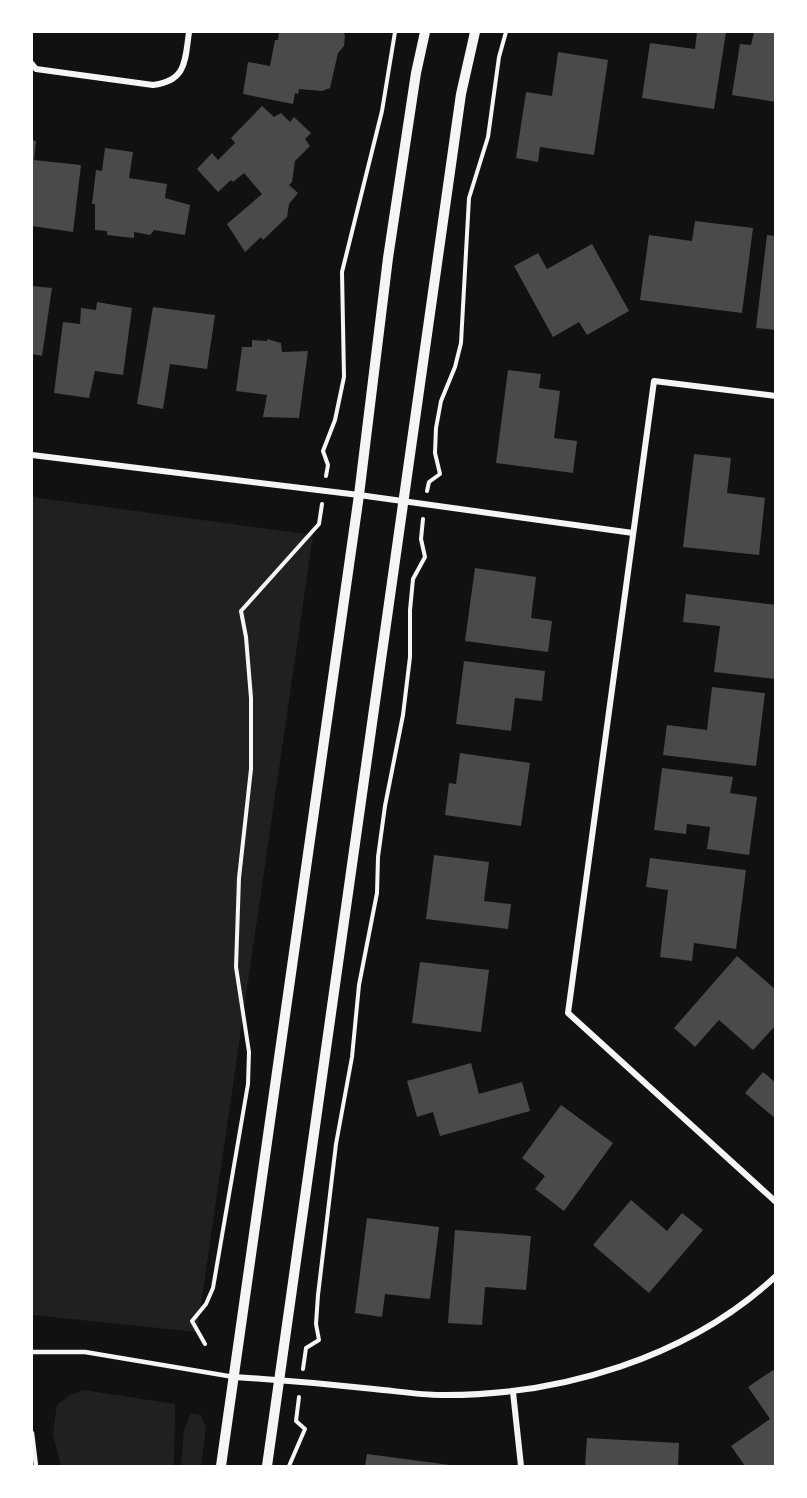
<svg xmlns="http://www.w3.org/2000/svg" width="807" height="1498" font-family="'Exo 2',sans-serif">
<rect width="100%" height="100%" fill="#111"/>
<g fill="#202020">
<path d="M32,497L313,535L197,1332L32,1315Z"/>
<path d="M84,1390L175,1404L174,1466H61L53,1434L57,1405L70,1395Z"/>
<path d="M191,1413L201,1415L206,1427L201,1466H181L184,1430Z"/>
</g>
<g fill="#4a4a4a">
<path d="M279,32H343L345,35L344,46L338,53L330,88L322,91L299,89L298,94L295,93L293,104L243,94L248,62L270,66L275,40H278Z"/>
<path d="M697,32H726L714,109L642,98L650,43L695,49Z"/>
<path d="M754,32H776V102L732,95L740,44L751,45Z"/>
<path d="M558,52L608,60L594,155L540,147L538,162L516,158L526,92L552,96Z"/>
<path d="M262,106L274,117L281,113L290,122L294,117L311,133L305,139L310,146L295,161L292,182L289,185L298,193L289,204L287,217L263,240L261,237L245,252L227,224L262,194L244,173L233,182L231,180L218,192L197,169L212,153L218,160L235,143L231,138Z"/>
<path d="M32,140L36,141L34,160L81,165L73,232L32,226Z"/>
<path d="M105,148L133,152L129,178L167,184L165,198L190,205L185,235L154,230L150,235L134,232V238L107,235V231L95,230V204H92L96,170L102,171Z"/>
<path d="M695,221L753,228L742,313L640,300L649,235L692,241Z"/>
<path d="M767,235L776,236V330L756,328Z"/>
<path d="M592,244L629,311L587,335L579,322L553,337L514,266L538,253L547,269Z"/>
<path d="M32,286L52,288L42,356L32,354Z"/>
<path d="M97,302L132,308L123,375L95,371L89,398L54,393L63,322L80,324L81,308L96,310Z"/>
<path d="M153,307L215,315L207,369L170,364L163,409L137,404Z"/>
<path d="M267,339L281,343L282,352L308,351L299,418L263,417L267,395L236,391L242,347H252V340L267,341Z"/>
<path d="M508,370L541,374L539,388L560,391L554,438L577,441L573,473L496,463Z"/>
<path d="M694,454L731,458L727,493L765,498L759,555L683,547Z"/>
<path d="M475,568L536,577L531,618L552,621L548,652L465,641Z"/>
<path d="M686,594L776,605L775,679L714,672L720,626L683,622Z"/>
<path d="M464,661L545,671L542,701L515,698L511,731L456,724Z"/>
<path d="M712,687L765,693L756,766L663,755L667,725L707,730Z"/>
<path d="M460,753L530,763L521,826L445,815L449,783L456,784Z"/>
<path d="M662,768L733,777L730,793L757,797L749,855L707,849L710,827L687,824L686,834L654,830Z"/>
<path d="M434,855L489,862L484,901L511,904L508,929L426,919Z"/>
<path d="M650,858L746,870L736,949L694,943L692,961L660,957L668,890L646,887Z"/>
<path d="M737,956L776,990V1025L753,1050L719,1020L695,1047L674,1028Z"/>
<path d="M420,962L489,970L481,1032L412,1023Z"/>
<path d="M471,1063L479,1094L522,1082L530,1111L440,1136L433,1112L417,1117L407,1081Z"/>
<path d="M763,1072L776,1083V1119L745,1093Z"/>
<path d="M561,1105L613,1143L564,1211L535,1189L545,1176L522,1158Z"/>
<path d="M631,1200L667,1231L682,1213L703,1230L649,1293L593,1245Z"/>
<path d="M367,1218L439,1227L430,1299L385,1294L382,1317L355,1313Z"/>
<path d="M455,1230L531,1236L526,1290L485,1287L482,1325L448,1323Z"/>
<path d="M773,1370L776,1373V1466H745L731,1446L770,1419L748,1387Z"/>
<path d="M587,1438L679,1443L678,1466H585Z"/>
<path d="M367,1454L450,1465V1466H365Z"/>
</g>
<g fill="none" stroke-linecap="round" stroke-linejoin="round">
<g stroke="#f5f5f5" stroke-width="4">
<path d="M326,476L328,465L323,451L335,420L344,377L342,272L382,111L395,32"/>
<path d="M427,491L429,482L440,474L435,453L436,428L441,401L455,367L461,343L469,198L488,137L499,57L506,32"/>
<path d="M205,1344L192,1321L206,1304L213,1288L248,1084L249,1052L236,967L239,878L251,769V698L246,637L241,611L319,524L322,504"/>
<path d="M303,1369L306,1348L319,1340L316,1324L318,1295L336,1144L352,1057L359,985L377,893L378,857L385,806L403,715L410,657V610L413,579L425,557L421,539L423,519"/>
<path d="M289,1466L305,1429L296,1421L299,1397"/>
</g>
<g stroke="#f5f5f5" stroke-width="4.5">
<path d="M32,1352H85L234,1377"/>
<path d="M32,1433L36,1466"/>
</g>
<g stroke="#f5f5f5" stroke-width="6">
<path d="M32,64L36,69L153,85C187,81 185,60 189,32"/>
<path d="M776,396L654,381L568,1013L776,1202"/>
<path d="M32,455L359,495L633,533"/>
<path d="M234,1377C280,1380 327,1384 374,1389C396,1391 419,1395 441,1395C560,1396 688,1358 776,1276"/>
<path d="M513,1392L521,1466"/>
</g>
<g stroke="#f5f5f5" stroke-width="10">
<path d="M221,1466L359,495L388,258L416,73L425,32"/>
<path d="M267,1466L461,94L475,32"/>
</g>
</g>
<rect width="807" height="1498" fill="none" stroke="#ffffff" stroke-width="66"/>
</svg>
